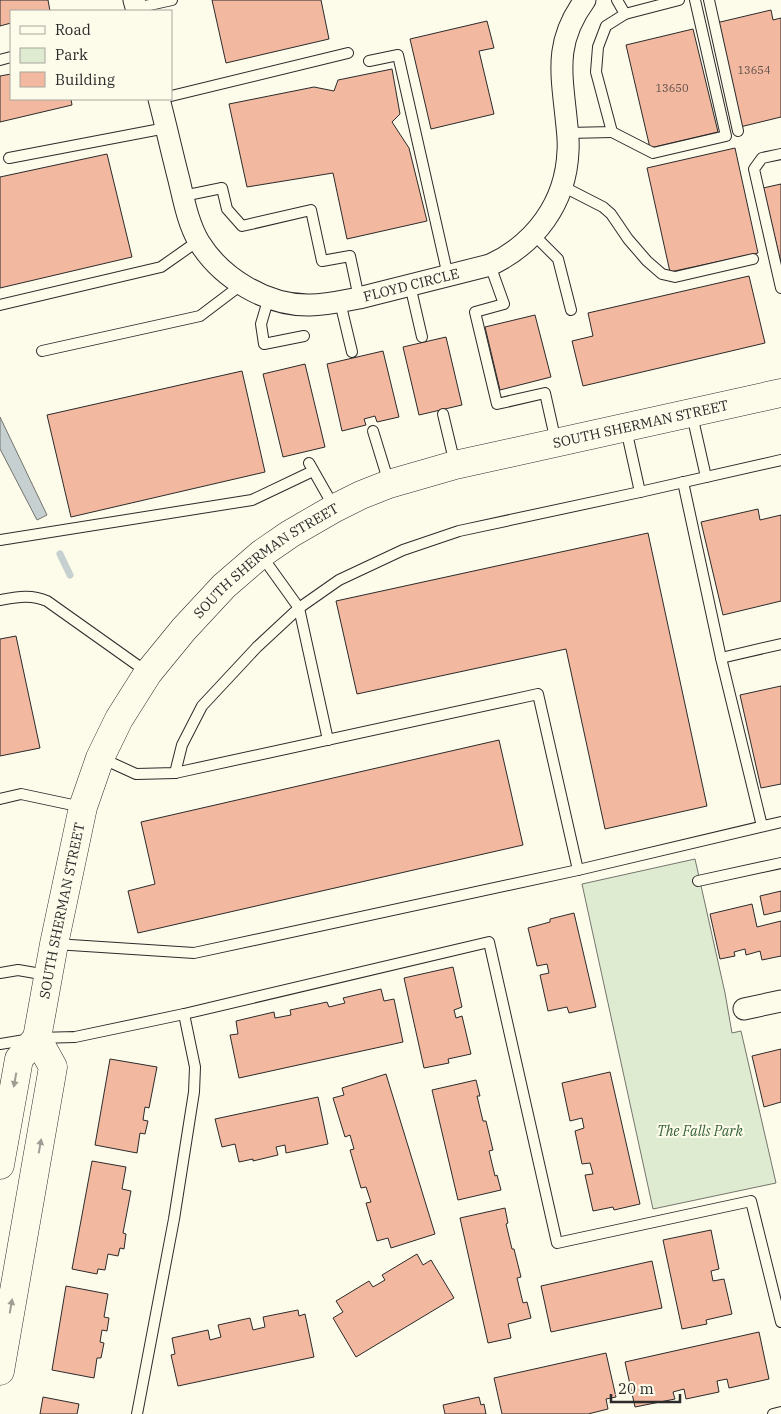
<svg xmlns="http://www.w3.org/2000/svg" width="781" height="1414" font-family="'IBM Plex Serif',serif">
<rect width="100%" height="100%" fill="#fdfbea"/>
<path fill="#deebd1" stroke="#74746e" d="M695,859L725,993L732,1033L741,1031L776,1183L653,1209L582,884Z"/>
<path fill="#c7d0d0" stroke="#74746e" d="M0,417L47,515L37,520L0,449Z"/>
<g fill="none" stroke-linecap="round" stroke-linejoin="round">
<path stroke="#c7d0d0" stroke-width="7" d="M60,554L70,575"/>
</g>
<g fill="#f2b8a0" stroke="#2b2b2b">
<path d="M0,0H48L50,11H11V23L0,26Z"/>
<path d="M212,0H321L329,39L226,63Z"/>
<path d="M771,10L773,20L781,18V117L740,127L716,23Z"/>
<path d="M487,21L494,48L479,51L494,114L431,129L410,39Z"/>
<path d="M693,29L718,132L650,148L626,45Z"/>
<path d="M392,69L400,114L392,122L409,148L427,221L347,239L333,173L247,187L229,104L314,87L334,91L338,80Z"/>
<path d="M11,74V99H71L72,105L0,122V76Z"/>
<path d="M735,148L758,253L670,272L647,168Z"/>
<path d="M107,154L132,257L0,288V177Z"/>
<path d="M781,184V264L763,188Z"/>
<path d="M749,276L765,343L583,386L572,341L593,336L588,313Z"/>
<path d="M535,315L551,377L500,390L485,327Z"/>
<path d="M446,337L462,405L419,415L403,347Z"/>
<path d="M383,351L399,417L377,422L375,416L364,419L366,425L342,431L327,364Z"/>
<path d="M305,364L325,447L283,457L263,374Z"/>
<path d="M242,371L265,472L71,517L47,415Z"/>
<path d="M758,509L760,520L781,515V601L723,615L701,522Z"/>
<path d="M648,533L707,806L605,829L566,649L357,694L336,601Z"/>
<path d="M16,636L40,748L0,756V639Z"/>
<path d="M781,686V784L761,788L740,695Z"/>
<path d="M499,740L523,845L138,933L128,891L155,884L141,822Z"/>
<path d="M781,891V911L764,915L760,896Z"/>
<path d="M752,904L757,927L781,921V956L762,960L760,951L746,955L745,949L734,952L735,956L720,959L710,914Z"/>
<path d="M574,913L596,1007L569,1013L567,1007L548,1011L540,975L549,973L547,964L537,966L528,928L550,922V919Z"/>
<path d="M453,967L462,1007L454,1010L456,1018L462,1016L471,1054L448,1059L449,1063L424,1068L404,978Z"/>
<path d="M381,989L384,1001L394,999L403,1042L239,1078L230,1035L238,1034L236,1021L274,1012L275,1018L291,1015L290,1010L327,1002L329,1007L345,1003L343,998Z"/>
<path d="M781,1049V1102L764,1107L752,1056Z"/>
<path d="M110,1059L157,1067L149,1108L145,1107L143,1120L148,1121L145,1134L140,1133L137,1153L95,1145Z"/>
<path d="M610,1072L640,1204L614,1210L613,1207L593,1211L585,1175L593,1174L590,1163L582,1164L575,1131L584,1128L582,1118L570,1121L562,1083Z"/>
<path d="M386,1074L435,1234L391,1248L388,1238L377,1241L366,1203L371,1202L366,1187L361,1188L350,1150L354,1149L350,1135L345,1137L333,1098L344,1095L342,1088Z"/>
<path d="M476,1080L480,1096H477L483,1121H486L493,1150L489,1151L495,1176L497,1175L501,1190L458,1200L432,1090Z"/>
<path d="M318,1097L328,1144L286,1153L285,1145L276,1147L278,1155L253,1161V1159L239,1162L235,1144L222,1147L215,1119Z"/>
<path d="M92,1161L126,1167L122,1189L131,1191L123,1233L126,1234L124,1249L120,1248L118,1256L108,1254L105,1270L98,1269L97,1274L72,1269Z"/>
<path d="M505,1208L508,1223L506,1224L512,1249H514L521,1277L517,1278L523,1303L527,1302L531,1318L508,1324L511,1338L488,1343L460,1218Z"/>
<path d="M711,1230L719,1269L711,1271L713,1281L724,1279L732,1314L706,1320L707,1324L682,1329L663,1240Z"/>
<path d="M417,1254L423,1265L431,1260L454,1298L356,1357L333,1318L343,1312L336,1301L369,1281L373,1287L385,1280L382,1275Z"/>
<path d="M652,1261L662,1308L551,1332L541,1286Z"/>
<path d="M66,1286L108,1294L104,1317L109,1318L107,1331L102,1330L100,1342L104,1343L101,1358H97L94,1378L52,1370Z"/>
<path d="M298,1310L299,1316L305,1314L314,1357L178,1386L171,1355L175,1354L172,1338L208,1330L210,1340L221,1337L218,1325L250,1318L253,1330L265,1327L263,1317Z"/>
<path d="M759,1332L769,1379L729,1388L727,1379L717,1381L719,1392L686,1399L684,1389L673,1392L675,1399L635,1407L625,1362Z"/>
<path d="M606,1353L616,1397L606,1399L608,1409L588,1414H502L494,1378Z"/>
<path d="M43,1397L79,1404L77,1414H40Z"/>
<path d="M479,1397L481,1405L484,1404L486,1414H445L443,1405Z"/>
</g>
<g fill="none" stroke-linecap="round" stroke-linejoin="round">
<g stroke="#2b2b2b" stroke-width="12">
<g id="lane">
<path d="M709,0L738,131"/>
<path d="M136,8L172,0"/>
<path d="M625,14L679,0"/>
<path d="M0,60L11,57"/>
<path d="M369,61L398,55L448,276"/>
<path d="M171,96L348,53"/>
<path d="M612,132L653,153L726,136L695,0"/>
<path d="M568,133L612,132L596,72L598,47L606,26L625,14L617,0"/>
<path d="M781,154L762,158L754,169L781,288"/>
<path d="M9,158L166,128"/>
<path d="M562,186L603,207L611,214L628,239L647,261L662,274L675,277L753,259"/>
<path d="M183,196L222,188L227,209L242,226L311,210L322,261L350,256L359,298"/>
<path d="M533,234L558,259L571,310"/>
<path d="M490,265L504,304L475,312L497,404L545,393L556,442"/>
<path d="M410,285L422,337"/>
<path d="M269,297L261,324L264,344L304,336"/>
<path d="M340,302L352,352"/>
<path d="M0,305L161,267L198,241"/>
<path d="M42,351L200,316L241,285"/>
<path d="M443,414L455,464"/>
<path d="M692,415L706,477"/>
<path d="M626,429L640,492"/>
<path d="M373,431L389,483"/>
<path d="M309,463L334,507"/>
<path d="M683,482L721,658L762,826"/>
<path d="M0,540L252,500L313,471"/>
<path d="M261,555L299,608L328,740"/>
<path d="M0,600C17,597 31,594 47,601L147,672"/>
<path d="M721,658L781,644"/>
<path d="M101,758L136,774L175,773L538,694L578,870"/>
<path d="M175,773L182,745L202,706L257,647L299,608L339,580L403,550L459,531L640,492L781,460"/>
<path d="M0,799L21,794L82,807"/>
<path d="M698,881L781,863"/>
<path d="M55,944L194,953L578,870L781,822"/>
<path d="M0,973L18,970L47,975"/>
<path d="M0,1044L37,1038L75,1037L184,1014"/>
<path d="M137,1414L174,1219L194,1092L195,1067L184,1014L489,942L557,1243L751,1201L781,1322"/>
<path d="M773,1414L781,1412"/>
</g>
</g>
<g stroke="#2b2b2b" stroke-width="23">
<g id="street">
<path d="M134,0L137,11"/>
<path id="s1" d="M159,99C166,126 172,153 179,180C184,201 188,223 199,242C221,278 267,306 310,305C327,305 343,301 359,298L490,265C535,244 566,203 568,151C569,140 567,128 566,117C561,70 555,41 585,0"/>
<path d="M744,1009L781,1001"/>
</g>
</g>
<g stroke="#2b2b2b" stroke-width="29">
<g id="secondary">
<path id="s2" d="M0,1165L19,1059L37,1038L54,944L83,807L100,758L119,719L148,673L184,629L224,586L261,554L290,534L335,508L361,495L389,484L455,465L781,393"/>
<path d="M0,1371L53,1067L37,1038"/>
</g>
</g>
<use href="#lane" stroke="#fdfbea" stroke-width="10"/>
<use href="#street" stroke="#fdfbea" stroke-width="21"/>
<use href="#secondary" stroke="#fdfbea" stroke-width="28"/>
</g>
<defs><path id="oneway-solid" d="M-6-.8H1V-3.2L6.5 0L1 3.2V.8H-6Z" transform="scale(1.25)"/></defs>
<g fill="#9e9d94">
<use href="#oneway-solid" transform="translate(15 1080) rotate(100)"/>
<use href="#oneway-solid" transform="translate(40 1146) rotate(-80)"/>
<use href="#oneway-solid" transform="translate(11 1306) rotate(-80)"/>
</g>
<g text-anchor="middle" stroke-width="4" stroke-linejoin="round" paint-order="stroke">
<g font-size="11" fill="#5d4e48">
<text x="754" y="74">13654</text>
<text x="672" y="92">13650</text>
</g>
<g font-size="14" fill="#2b2b2b" stroke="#fdfbea">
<text dy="5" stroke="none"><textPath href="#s1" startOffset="385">FLOYD CIRCLE</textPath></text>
<text dy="5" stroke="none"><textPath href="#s2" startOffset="1090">SOUTH SHERMAN STREET</textPath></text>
<text dy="5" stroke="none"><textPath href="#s2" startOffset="685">SOUTH SHERMAN STREET</textPath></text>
<text dy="5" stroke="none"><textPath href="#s2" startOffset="265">SOUTH SHERMAN STREET</textPath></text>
</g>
<g font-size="14" font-style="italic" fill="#34623c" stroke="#fdfbea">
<text x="700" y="1136">The Falls Park</text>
</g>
</g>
<rect x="10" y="10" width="162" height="90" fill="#fdfbea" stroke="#a9a89e"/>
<rect x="20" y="26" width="25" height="8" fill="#fdfbea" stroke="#a9a89e"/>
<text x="55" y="35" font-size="15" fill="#2b2b2b">Road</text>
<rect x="20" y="48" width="25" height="15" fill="#deebd1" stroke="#a9a89e"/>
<text x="55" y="60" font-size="15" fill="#2b2b2b">Park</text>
<rect x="20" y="72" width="25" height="15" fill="#f2b8a0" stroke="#a9a89e"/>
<text x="55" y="85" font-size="15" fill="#2b2b2b">Building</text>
<path d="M611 1394v8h69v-8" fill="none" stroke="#2b2b2b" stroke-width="2.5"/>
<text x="618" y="1394" font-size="15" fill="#2b2b2b" stroke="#fdfbea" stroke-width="4" paint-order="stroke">20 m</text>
</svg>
